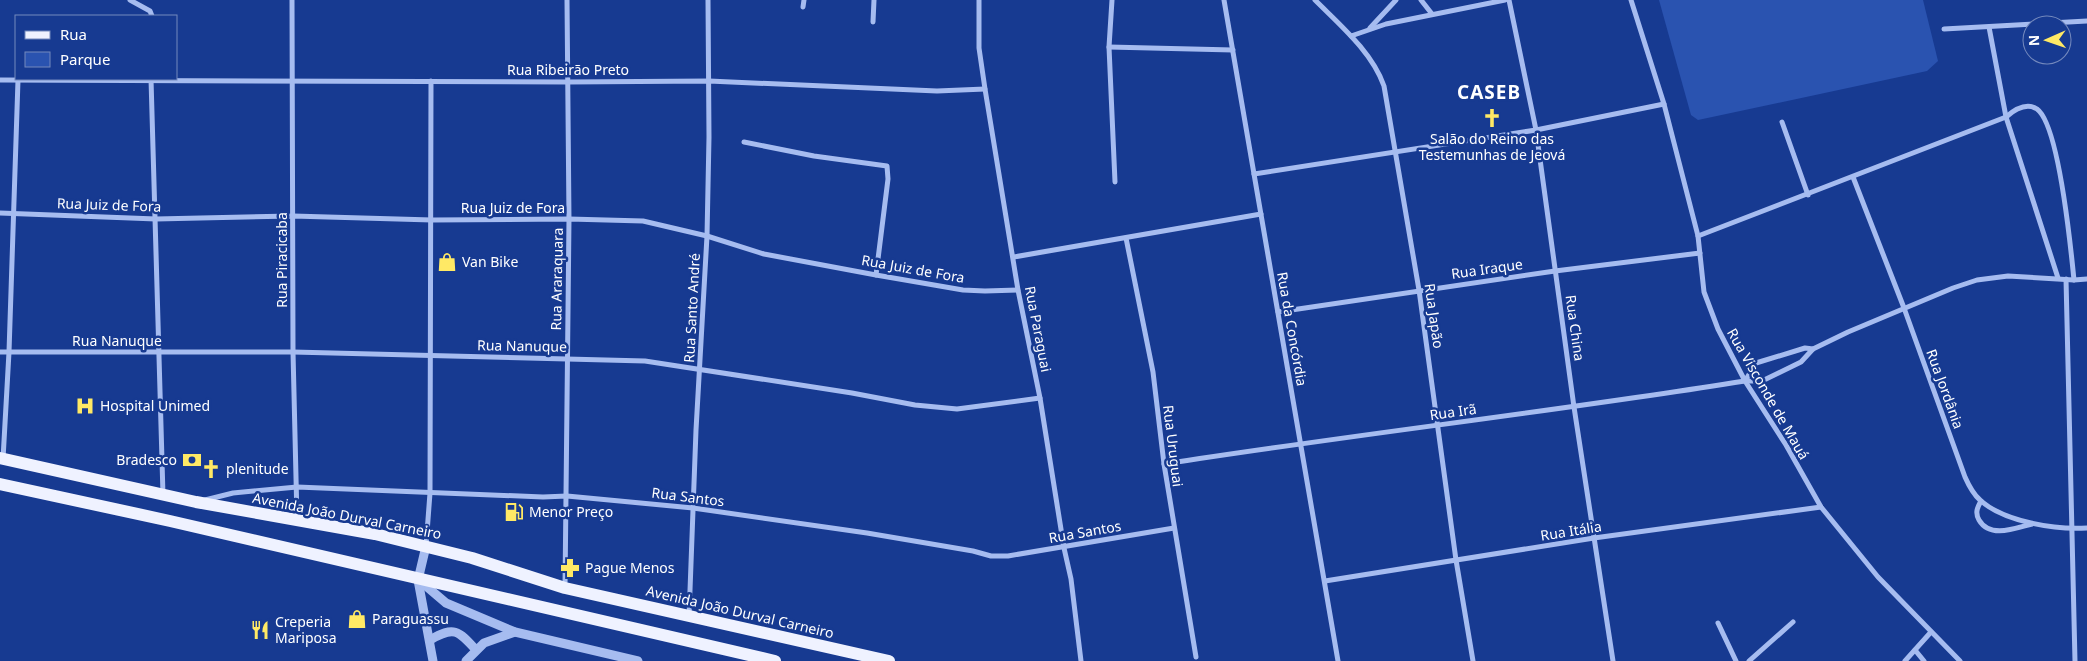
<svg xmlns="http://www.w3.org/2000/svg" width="2087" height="661" font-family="'Noto Sans',sans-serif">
<rect width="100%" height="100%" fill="#173a91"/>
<path fill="#2a53b0" d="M1659,0H1923L1938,61L1927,71L1698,120L1691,115Z"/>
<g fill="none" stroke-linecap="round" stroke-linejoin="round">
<g stroke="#a6bcf0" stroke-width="5">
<path d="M130,0L150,11L152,16"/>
<path d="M292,0L293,352L297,519"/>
<path d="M979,0V48L985,89L1018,290L1040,398L1064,548L1071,579L1081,661"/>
<path d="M1112,0L1109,47L1115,182"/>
<path d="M1224,0L1338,661"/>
<path d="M1315,0C1340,25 1372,52 1384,86L1419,290L1456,560L1473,661"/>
<path d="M1421,0L1432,14"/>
<path d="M1509,0L1536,130L1574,407L1613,661"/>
<path d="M1631,0L1664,104L1698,236L1704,292L1718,329L1745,381L1786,445L1821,507L1878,577L1960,661"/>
<path d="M803,7L804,0"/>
<path d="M873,22L874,0"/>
<path d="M1989,27L2006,117L2058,278"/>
<path d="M1370,28L1396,0"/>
<path d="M1944,29L2087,21"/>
<path d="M1351,36L1386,24L1505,0"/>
<path d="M1109,47L1233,50"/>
<path d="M151,79L163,495"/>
<path d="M0,80L568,82L709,81L937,91L985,89"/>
<path d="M1782,122L1808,195"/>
<path d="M744,142L814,156L887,166L888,179L876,275"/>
<path d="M1254,174L1536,130L1664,104"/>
<path d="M1853,177L1904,308L1965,477C1969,486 1973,494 1980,500C2004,522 2056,530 2087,528"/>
<path d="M0,213L156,219L293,216L432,220L569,219L643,221L707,236L764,254L876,275L963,290L985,291L1018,290"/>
<path d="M1698,236L2006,117C2014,110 2026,102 2037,109C2059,125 2071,250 2074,280"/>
<path d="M1126,238L1153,372L1164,464L1196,657"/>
<path d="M1014,257L1261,214"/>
<path d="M2066,279L2075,661"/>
<path d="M1278,312L1555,271L1700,253"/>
<path d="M0,352H293L645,361L852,393L915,405L957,409L1040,398"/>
<path d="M1745,381L1756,363L1805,348L1813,349"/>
<path d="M3,459L9,352L18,80"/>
<path d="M1164,464C1357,434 1551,412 1745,381H1762L1801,362L1813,349L1848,332L1953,288L1977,280L2008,276L2074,280L2087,279"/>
<path d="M205,500L233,493L297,487L543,497L567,496L693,508L867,533L973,551L991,556H1008L1174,528"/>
<path d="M1981,501C1977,508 1975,513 1979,520C1990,539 2016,528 2032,524"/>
<path d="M426,546L430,493L431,81"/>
<path d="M1325,581L1594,538L1821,507"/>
<path d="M565,587L569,219L567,0"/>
<path d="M689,617L696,430L707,236L709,137L708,0"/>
<path d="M1718,623L1736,661"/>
<path d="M1915,650L1924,661"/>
<path d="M1749,661L1793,622"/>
<path d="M1905,661L1931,632"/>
</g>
<g stroke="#a6bcf0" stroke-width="9">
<path d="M426,546L418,580L433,661"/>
<path d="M419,580L446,603L515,632L638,661"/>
<path d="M430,640C454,626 458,630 476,650"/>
<path d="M466,661L484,643L515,632"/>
</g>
<g stroke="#eff2ff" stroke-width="12">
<path d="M0,458L196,502L375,534L472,558L565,588L889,661"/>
<path d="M0,484L170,521L775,661"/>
</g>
</g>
<defs>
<g id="church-bare" transform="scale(1.5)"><path d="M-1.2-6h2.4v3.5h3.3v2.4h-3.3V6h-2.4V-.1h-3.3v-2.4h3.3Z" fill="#ffe965" stroke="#173a91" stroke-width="2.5" paint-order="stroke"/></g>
<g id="shop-bare" transform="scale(1.5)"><path d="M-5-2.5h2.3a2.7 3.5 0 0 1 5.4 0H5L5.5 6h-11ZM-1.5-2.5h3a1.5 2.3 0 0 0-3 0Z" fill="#ffe965" stroke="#173a91" stroke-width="2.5" paint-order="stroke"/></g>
<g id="hospital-bare" transform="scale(1.5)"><path d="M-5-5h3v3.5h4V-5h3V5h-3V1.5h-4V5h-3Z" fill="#ffe965" stroke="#173a91" stroke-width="2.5" paint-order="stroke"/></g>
<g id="bank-bare" transform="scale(1.5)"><path d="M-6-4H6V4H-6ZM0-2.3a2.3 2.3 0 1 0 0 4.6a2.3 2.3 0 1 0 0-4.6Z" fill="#ffe965" stroke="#173a91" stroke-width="2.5" paint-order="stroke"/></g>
<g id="fuel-bare" transform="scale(1.5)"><path d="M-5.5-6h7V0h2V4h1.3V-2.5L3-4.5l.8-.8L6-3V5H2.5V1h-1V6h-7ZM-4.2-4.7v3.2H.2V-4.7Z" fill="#ffe965" stroke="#173a91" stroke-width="2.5" paint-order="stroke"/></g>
<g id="pharmacy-bare" transform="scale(1.5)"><path d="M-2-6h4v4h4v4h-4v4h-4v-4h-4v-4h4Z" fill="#ffe965" stroke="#173a91" stroke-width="2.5" paint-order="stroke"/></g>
<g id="restaurant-bare" transform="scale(1.5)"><path d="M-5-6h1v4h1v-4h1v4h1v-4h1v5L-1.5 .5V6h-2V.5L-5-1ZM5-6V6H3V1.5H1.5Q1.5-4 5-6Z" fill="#ffe965" stroke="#173a91" stroke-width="2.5" paint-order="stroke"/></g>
</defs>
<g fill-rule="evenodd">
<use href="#church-bare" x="1492" y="118"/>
<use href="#shop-bare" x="447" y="262"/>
<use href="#hospital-bare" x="85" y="406"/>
<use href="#bank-bare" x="192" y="460"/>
<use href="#church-bare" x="211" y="469"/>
<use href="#fuel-bare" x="514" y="512"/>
<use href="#pharmacy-bare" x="570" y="568"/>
<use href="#shop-bare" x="357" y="619"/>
<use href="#restaurant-bare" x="260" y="630"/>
</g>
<g text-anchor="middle" stroke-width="5" stroke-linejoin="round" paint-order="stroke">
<g font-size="14" fill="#fff" stroke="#173a91">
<text x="568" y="75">Rua Ribeirão Preto</text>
<text transform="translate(109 205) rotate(2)" y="5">Rua Juiz de Fora</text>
<text x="513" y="213">Rua Juiz de Fora</text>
<text transform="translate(282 260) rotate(-90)" y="5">Rua Piracicaba</text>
<text transform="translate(913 269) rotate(10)" y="5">Rua Juiz de Fora</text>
<text transform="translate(1487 269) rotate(-8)" y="5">Rua Iraque</text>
<text transform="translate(557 279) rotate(-89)" y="5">Rua Araraquara</text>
<text transform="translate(692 308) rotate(-87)" y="5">Rua Santo André</text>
<text transform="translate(1434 316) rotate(82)" y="5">Rua Japão</text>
<text transform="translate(1575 328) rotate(82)" y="5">Rua China</text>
<text transform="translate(1038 329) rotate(79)" y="5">Rua Paraguai</text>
<text transform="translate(1292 329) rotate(80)" y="5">Rua da Concórdia</text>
<text x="117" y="346">Rua Nanuque</text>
<text transform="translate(522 346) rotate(1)" y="5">Rua Nanuque</text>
<text transform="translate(1945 389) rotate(70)" y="5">Rua Jordânia</text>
<text transform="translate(1768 394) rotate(60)" y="5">Rua Visconde de Mauá</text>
<text transform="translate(1453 412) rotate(-8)" y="5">Rua Irã</text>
<text transform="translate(1173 446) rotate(83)" y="5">Rua Uruguai</text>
<text transform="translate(688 497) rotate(7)" y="5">Rua Santos</text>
<text transform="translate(347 516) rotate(11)" y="5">Avenida João Durval Carneiro</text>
<text transform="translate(1571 531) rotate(-9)" y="5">Rua Itália</text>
<text transform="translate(1085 532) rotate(-10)" y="5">Rua Santos</text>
<text transform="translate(740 612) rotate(13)" y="5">Avenida João Durval Carneiro</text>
</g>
<g font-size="14" fill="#fff" stroke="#173a91" text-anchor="start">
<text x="1492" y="144" text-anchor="middle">Salão do Reino das<tspan x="1492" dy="16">Testemunhas de Jeová</tspan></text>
<text x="462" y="267">Van Bike</text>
<text x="100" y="411">Hospital Unimed</text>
<text x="177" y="465" text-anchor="end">Bradesco</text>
<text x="226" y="474">plenitude</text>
<text x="529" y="517">Menor Preço</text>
<text x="585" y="573">Pague Menos</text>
<text x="372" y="624">Paraguassu</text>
<text x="275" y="627">Creperia<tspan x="275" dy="16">Mariposa</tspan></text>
</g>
<g font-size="19" font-weight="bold" letter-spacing="1" fill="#fff" stroke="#173a91">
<text x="1489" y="99">CASEB</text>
</g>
</g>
<rect x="15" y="15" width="162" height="65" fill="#173a91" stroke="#7489bd"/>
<rect x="25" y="31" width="25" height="8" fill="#eff2ff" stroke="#7489bd"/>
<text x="60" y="40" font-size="15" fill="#ffffff">Rua</text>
<rect x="25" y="52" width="25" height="15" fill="#2a53b0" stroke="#7489bd"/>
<text x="60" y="65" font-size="15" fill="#ffffff">Parque</text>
<g transform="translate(2047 40) rotate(268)"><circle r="24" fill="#173a91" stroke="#7489bd"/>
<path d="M0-4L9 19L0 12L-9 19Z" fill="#ffe965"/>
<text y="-8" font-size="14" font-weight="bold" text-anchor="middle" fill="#ffffff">N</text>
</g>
</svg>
